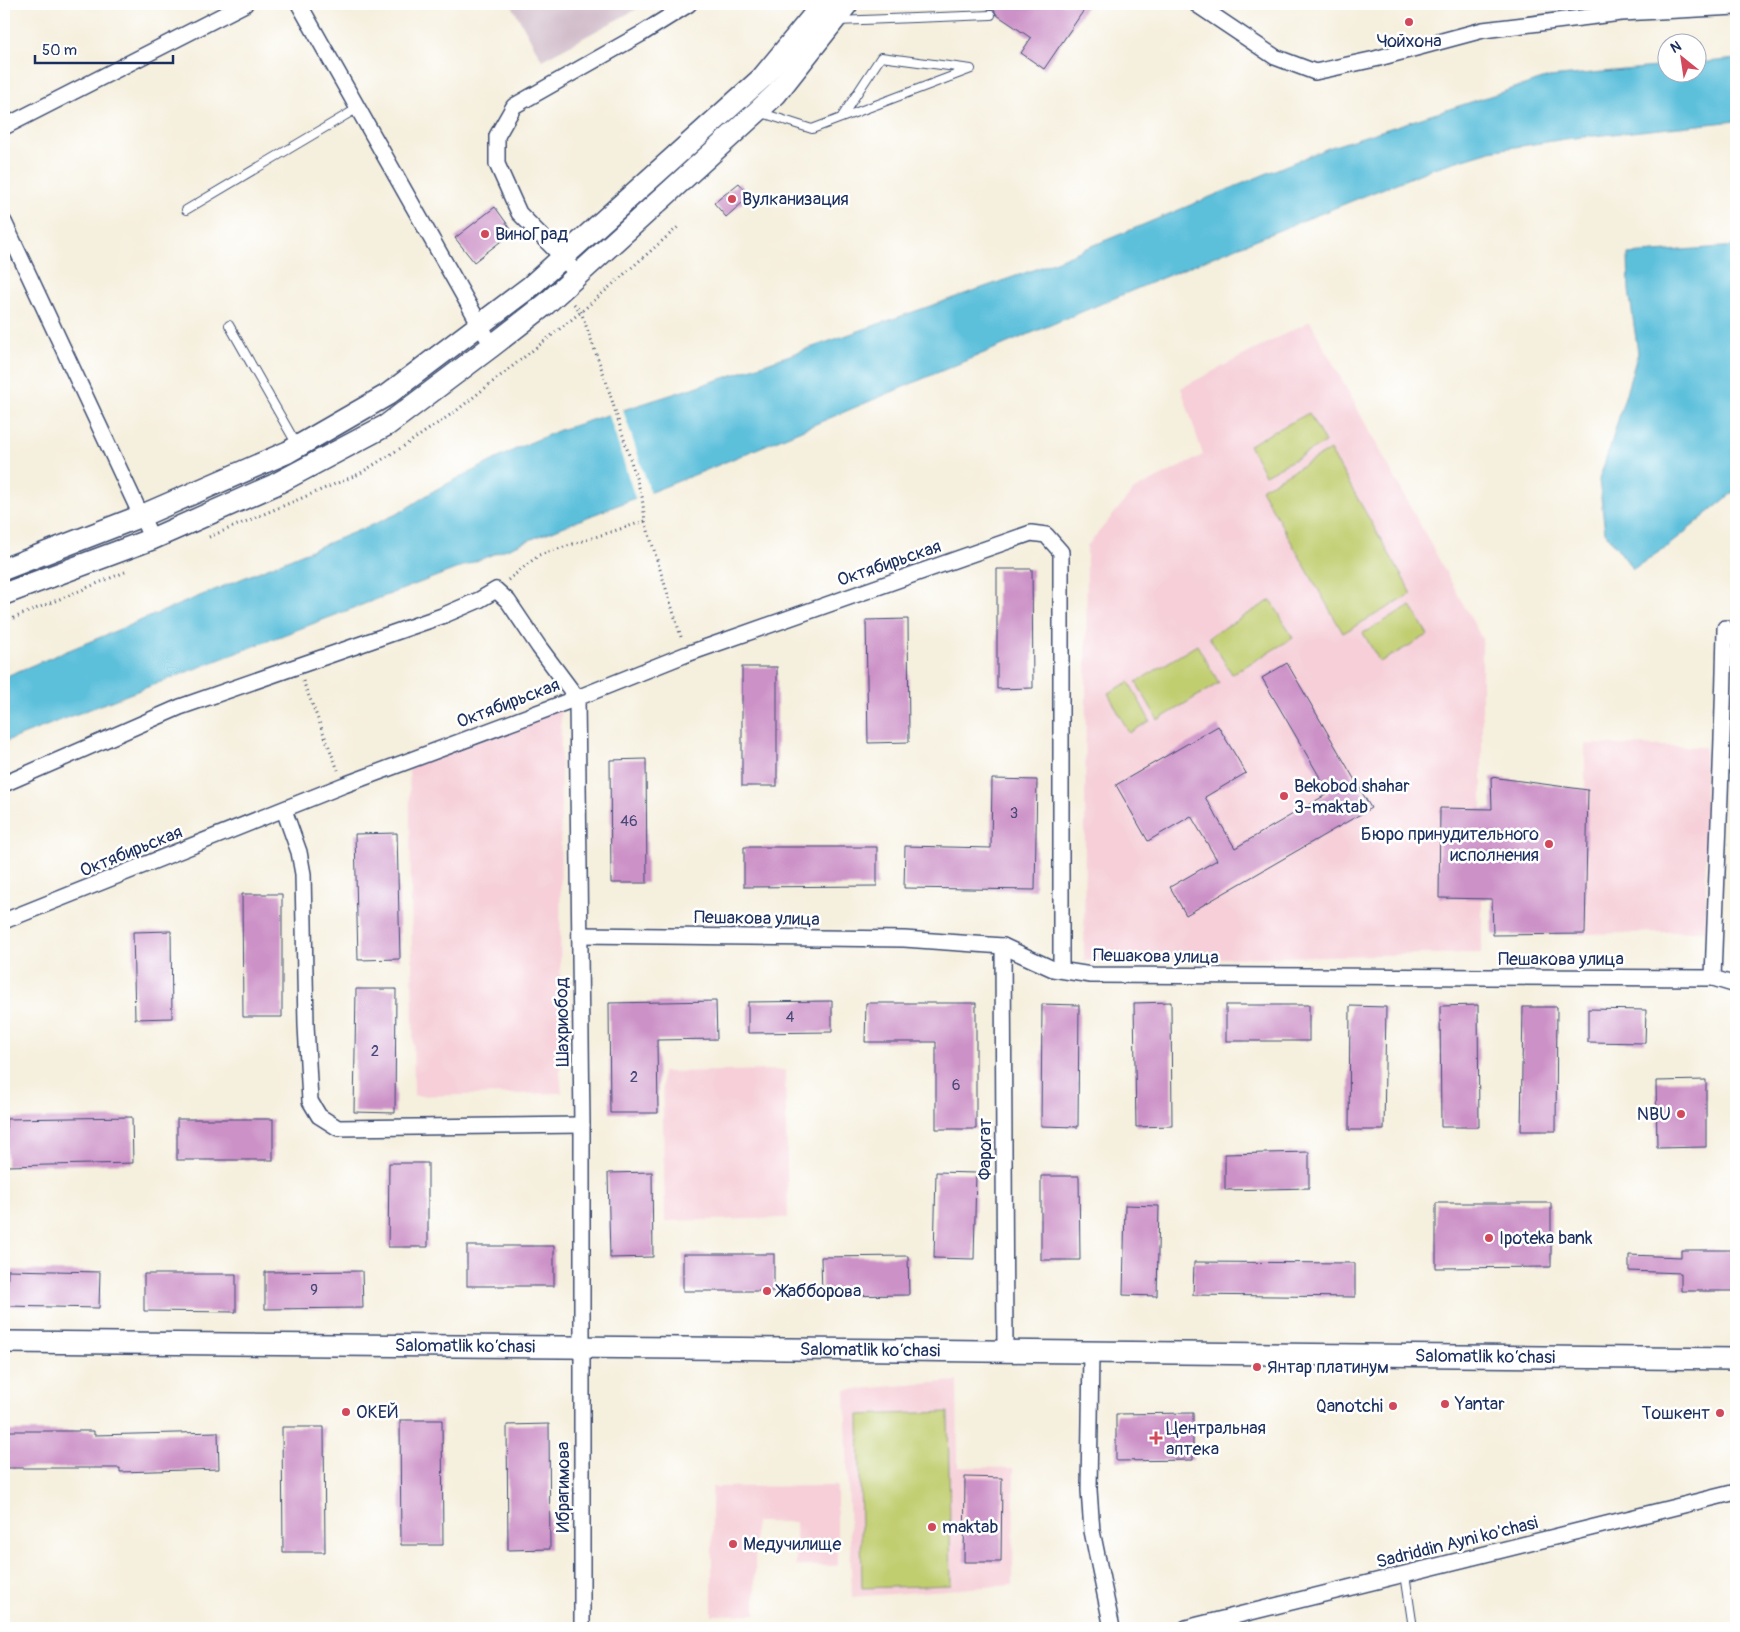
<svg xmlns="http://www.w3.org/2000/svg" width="1740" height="1632" font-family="Pangolin,sans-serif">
<rect width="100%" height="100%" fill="#fff"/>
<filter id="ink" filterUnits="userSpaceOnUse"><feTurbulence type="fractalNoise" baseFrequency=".02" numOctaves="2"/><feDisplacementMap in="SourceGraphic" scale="10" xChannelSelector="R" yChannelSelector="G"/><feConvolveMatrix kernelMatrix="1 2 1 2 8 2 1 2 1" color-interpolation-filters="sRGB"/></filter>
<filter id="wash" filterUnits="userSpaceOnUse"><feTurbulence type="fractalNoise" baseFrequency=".0096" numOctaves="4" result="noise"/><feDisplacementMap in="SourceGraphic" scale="20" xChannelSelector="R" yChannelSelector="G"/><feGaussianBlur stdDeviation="1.12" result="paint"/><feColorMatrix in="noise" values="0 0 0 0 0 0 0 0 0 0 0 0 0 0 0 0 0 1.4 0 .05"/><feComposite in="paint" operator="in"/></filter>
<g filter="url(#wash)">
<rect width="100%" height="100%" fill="#f5efdd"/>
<g fill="#f6cfd8">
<path d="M1310,321L1482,639V953L1084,961L1087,546L1134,490L1203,455L1181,388Z"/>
<path d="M561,699L560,1074L562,1093L414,1096L409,752Z"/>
<path d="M1585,744L1705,747L1706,931L1585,934Z"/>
<path d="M785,1070L788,1218L665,1221L662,1072Z"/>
<path d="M957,1381L958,1467L1014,1468L1013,1585L852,1597L845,1390Z"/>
<path d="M837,1486V1566H796V1522H755V1614L712,1615V1487Z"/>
</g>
<path fill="#d1bdca" d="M511,4H646L542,60Z"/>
<g fill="#c1ce70" stroke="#6e7e67">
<path d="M1309,413L1325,443L1265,475L1249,445Z"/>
<path d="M1330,450L1412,594L1343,633L1261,489Z"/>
<path d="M1271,600L1293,638L1232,674L1209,637Z"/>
<path d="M1411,606L1428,635L1380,662L1363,633Z"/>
<path d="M1197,645L1219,683L1158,720L1136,682Z"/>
<path d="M1129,682L1150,721L1129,733L1108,693Z"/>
<path d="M948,1412L951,1585L862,1588L859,1415Z"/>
</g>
<g fill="#5dc0db" stroke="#3c789c">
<path d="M1736,59V121L1565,139L1490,151L1434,168L1200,262L704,471L466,565L4,742V677L379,522L399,513L435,490L520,447L560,430L727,377L1039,268L1328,148L1549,77L1667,66L1668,72H1698V63Z"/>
<path d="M1736,246V490L1668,546L1633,569L1605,532L1599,480L1611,444L1638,353L1629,290L1628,254Z"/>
</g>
<path fill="#f5efdd" d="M622,407L651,494L646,496L635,498L608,412Z"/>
<g id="blocks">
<g fill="#cc92c7">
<path d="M979,4H1088L1044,69L1021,53L1031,38L997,15L994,10L988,9Z"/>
<path d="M739,183L750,196L726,217L714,203Z"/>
<path d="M495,207L513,232L474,262L455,238Z"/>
<path d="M997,569H1032L1033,688L997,689Z"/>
<path d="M908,619L909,742L868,743L866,620Z"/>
<path d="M1287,663L1371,808L1186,915L1170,887L1217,860L1191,816L1148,841L1116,785L1218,726L1246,773L1205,797L1235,848L1329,793L1262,678Z"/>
<rect x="742" y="667" width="35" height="119"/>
<path d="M646,759L647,883H611L610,760Z"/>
<path d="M1491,777L1588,790L1585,934L1493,935L1492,899L1439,898L1440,808L1492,809Z"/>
<path d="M992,779L1037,780L1035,890L904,888L905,846L991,848Z"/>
<path d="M397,833L400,959L358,960L355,834Z"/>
<path d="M744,847H877V886L744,887Z"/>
<path d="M242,894H282V1017H243Z"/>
<path d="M171,931L172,1018L135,1019L133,932Z"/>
<path d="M356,989H396L395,1113L354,1112Z"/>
<path d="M716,1001L717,1039L657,1040L658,1113H610L609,1003Z"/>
<path d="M832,1001V1032L748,1033V1002Z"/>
<path d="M1171,1002L1172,1126L1136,1127L1134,1003Z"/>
<path d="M866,1003H976V1129H936V1042H865Z"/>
<path d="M1042,1004L1079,1005L1078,1127L1041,1126Z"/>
<rect x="1226" y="1005" width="83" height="36"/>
<path d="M1478,1005L1479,1127H1441L1440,1006Z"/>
<path d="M1350,1006L1386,1007L1384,1130H1349Z"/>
<path d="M1523,1007H1557L1556,1131H1521Z"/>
<path d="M1588,1009L1646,1010L1645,1043L1588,1042Z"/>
<path d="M1706,1080V1147L1657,1148L1656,1081Z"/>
<path d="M132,1117L133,1163L7,1166L6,1119Z"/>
<rect x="177" y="1119" width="96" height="41"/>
<path d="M1309,1152V1188L1225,1190V1154Z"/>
<path d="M389,1163H428V1247H388Z"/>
<path d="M652,1172L653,1257L610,1258L608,1173Z"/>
<path d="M936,1172L976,1173L974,1259L934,1258Z"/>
<path d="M1041,1176H1079L1080,1260H1041Z"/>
<path d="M1436,1203H1551V1267L1436,1268Z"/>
<path d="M1125,1205L1159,1206L1157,1296L1123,1295Z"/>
<rect x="467" y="1246" width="87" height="40"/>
<path d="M1681,1250H1736V1291H1681V1273L1629,1271V1255L1681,1257Z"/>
<rect x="683" y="1254" width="91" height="37"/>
<path d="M908,1256L909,1295L822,1296L821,1257Z"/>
<path d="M1194,1262L1355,1263V1297L1193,1295Z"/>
<path d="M8,1270L100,1272L99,1308L7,1306Z"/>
<path d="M362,1271L363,1308L265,1309V1272Z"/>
<path d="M144,1274H236V1312L144,1311Z"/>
<path d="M1193,1413V1460L1116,1461V1414Z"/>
<path d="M400,1420H442L443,1545H401Z"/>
<path d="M549,1424L550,1549L508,1550L507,1425Z"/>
<path d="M282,1427H324L325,1552H283Z"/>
<path d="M4,1431H94V1435L218,1432L219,1469L120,1472V1468H4Z"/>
<path d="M965,1477L1002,1478L1001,1562H964Z"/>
</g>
</g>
</g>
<g filter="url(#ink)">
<use href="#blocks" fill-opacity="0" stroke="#3c4c71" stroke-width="1"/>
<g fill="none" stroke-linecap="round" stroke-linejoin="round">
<g stroke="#3c4c71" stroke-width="10">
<g id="lane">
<path d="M837,21L991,15"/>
<path d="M759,112L812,129L971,69L881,57L841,118"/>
<path d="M186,210L358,108"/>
<path d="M229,325L297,445"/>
<path d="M1405,1574L1413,1628"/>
</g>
</g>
<g stroke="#3c4c71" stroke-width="18">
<g id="street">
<path d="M299,4L492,346"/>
<path d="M1196,4L1275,57L1315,72L1375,59L1483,30L1621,13L1736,7"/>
<path d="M4,127L245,4"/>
<path d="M4,222L152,539"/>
<path d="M578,275L563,258L519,213L497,164V136L514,106L641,34L689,4"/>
<path d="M4,784L180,707L442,616L479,600L496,590L508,601L539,647L577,698L582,1125V1628"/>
<path d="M284,810L299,852L303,874L306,1025L310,1101L319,1116L338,1128L582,1125"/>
<path d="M4,921L344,785L577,698L687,654L1031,533L1046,535L1061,552V970"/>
<path d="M580,935L904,939L1003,946L1053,969L1091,975L1713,978L1736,985"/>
<path d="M1003,946L1005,1352"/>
<path d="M1713,978C1717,861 1723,745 1725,628"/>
<path d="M1091,1352L1089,1490L1092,1531L1112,1628"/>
<path d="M1186,1628L1736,1492"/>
</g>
</g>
<g stroke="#3c4c71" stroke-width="24">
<g id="secondary">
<path d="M4,569L141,516L288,452L387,395L531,286L762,78L823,4"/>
<path d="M4,594L152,539L274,485L387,425L492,346L546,304L758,111L776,94L847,4"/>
<path id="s1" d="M4,1342C581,1346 1159,1353 1736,1359"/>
</g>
</g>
<g stroke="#3c4c71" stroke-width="3" stroke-dasharray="1 4" stroke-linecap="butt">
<path d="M574,304L581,312L606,381L642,497L645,521L682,640"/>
<path d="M209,537L359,474L404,446L456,411L581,312L678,227"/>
<path d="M508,580L539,555L645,521"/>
<path d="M4,622L125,572"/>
<path d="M303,681L338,770"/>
</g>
<use href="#lane" stroke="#fff" stroke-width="8"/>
<use href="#street" stroke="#fff" stroke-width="15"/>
<use href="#secondary" stroke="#fff" stroke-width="21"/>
</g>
</g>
<g fill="#d1495b" stroke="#fff" stroke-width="2">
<circle cx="1409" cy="22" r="5"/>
<circle cx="732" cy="199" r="5"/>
<circle cx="485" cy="234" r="5"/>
<circle cx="1284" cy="796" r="5"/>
<circle cx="1549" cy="844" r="5"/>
<circle cx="1681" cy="1114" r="5"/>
<circle cx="1489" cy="1238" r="5"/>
<circle cx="767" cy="1291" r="5"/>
<circle cx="1257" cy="1367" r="5"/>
<circle cx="1445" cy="1404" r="5"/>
<circle cx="1393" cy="1406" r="5"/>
<circle cx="346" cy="1412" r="5"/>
<circle cx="1720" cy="1413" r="5"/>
<path d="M1153.5 1430.5h5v5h5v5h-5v5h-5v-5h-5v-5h5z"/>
<circle cx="932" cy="1527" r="5"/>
<circle cx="733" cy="1544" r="5"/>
</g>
<g text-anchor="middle" stroke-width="5" stroke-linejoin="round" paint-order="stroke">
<g font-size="15" fill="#474878">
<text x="1014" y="818">3</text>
<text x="629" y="826">46</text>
<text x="790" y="1022">4</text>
<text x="375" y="1056">2</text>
<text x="634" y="1082">2</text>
<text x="956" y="1090">6</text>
<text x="314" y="1295">9</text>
</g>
<g font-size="18" fill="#1b2f5e" stroke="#fff" text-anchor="start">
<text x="1409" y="47" text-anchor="middle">Чойхона</text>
<text x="742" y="205">Вулканизация</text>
<text x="495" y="240">ВиноГрад</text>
<text x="1294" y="792">Bekobod shahar<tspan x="1294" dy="21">3-maktab</tspan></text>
<text x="1539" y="840" text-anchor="end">Бюро принудительного<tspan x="1539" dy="21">исполнения</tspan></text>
<text x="1671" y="1120" text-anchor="end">NBU</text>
<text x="1499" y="1244">Ipoteka bank</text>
<text x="777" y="1297">Жабборова</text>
<text x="1267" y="1373">Янтар платинум</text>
<text x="1455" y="1410">Yantar</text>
<text x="1383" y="1412" text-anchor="end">Qanotchi</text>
<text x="356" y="1418">ОКЕЙ</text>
<text x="1710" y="1419" text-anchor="end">Тошкент</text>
<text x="1166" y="1434">Центральная<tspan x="1166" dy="21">аптека</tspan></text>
<text x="942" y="1533">maktab</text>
<text x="743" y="1550">Медучилище</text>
</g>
<g font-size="18" fill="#1b2f5e" stroke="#fff">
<text transform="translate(889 563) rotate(-19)" y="6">Октябирьская</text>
<text transform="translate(508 703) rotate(-21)" y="6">Октябирьская</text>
<text transform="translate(131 851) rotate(-22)" y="6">Октябирьская</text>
<text transform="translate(757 918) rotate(1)" y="6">Пешакова улица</text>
<text transform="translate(1156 956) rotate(1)" y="6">Пешакова улица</text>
<text x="1561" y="965">Пешакова улица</text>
<text transform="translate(562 1022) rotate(-91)" y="6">Шахриобод</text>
<text transform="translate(985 1149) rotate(-90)" y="6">Фарогат</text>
<text dy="6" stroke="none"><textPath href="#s1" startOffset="461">Salomatlik ko‘chasi</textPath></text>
<text dy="6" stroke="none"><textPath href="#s1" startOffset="866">Salomatlik ko‘chasi</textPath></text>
<text dy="6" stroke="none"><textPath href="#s1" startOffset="1481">Salomatlik ko‘chasi</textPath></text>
<text transform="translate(563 1487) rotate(-90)" y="6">Ибрагимова</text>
<text transform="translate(1457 1542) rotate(-14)" y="6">Sadriddin Ayni ko'chasi</text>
</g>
</g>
<rect width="1740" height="1632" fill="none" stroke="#fff" stroke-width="20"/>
<g transform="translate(1682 58) rotate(330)"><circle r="24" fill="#ffffff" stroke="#a4acbf"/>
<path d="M0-4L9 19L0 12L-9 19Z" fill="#d1495b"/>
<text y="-8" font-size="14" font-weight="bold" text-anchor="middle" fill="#1b2f5e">N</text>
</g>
<path d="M35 55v8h138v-8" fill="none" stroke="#1b2f5e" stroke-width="2.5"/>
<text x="42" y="55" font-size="15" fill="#1b2f5e" stroke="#ffffff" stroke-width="4" paint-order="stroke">50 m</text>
</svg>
